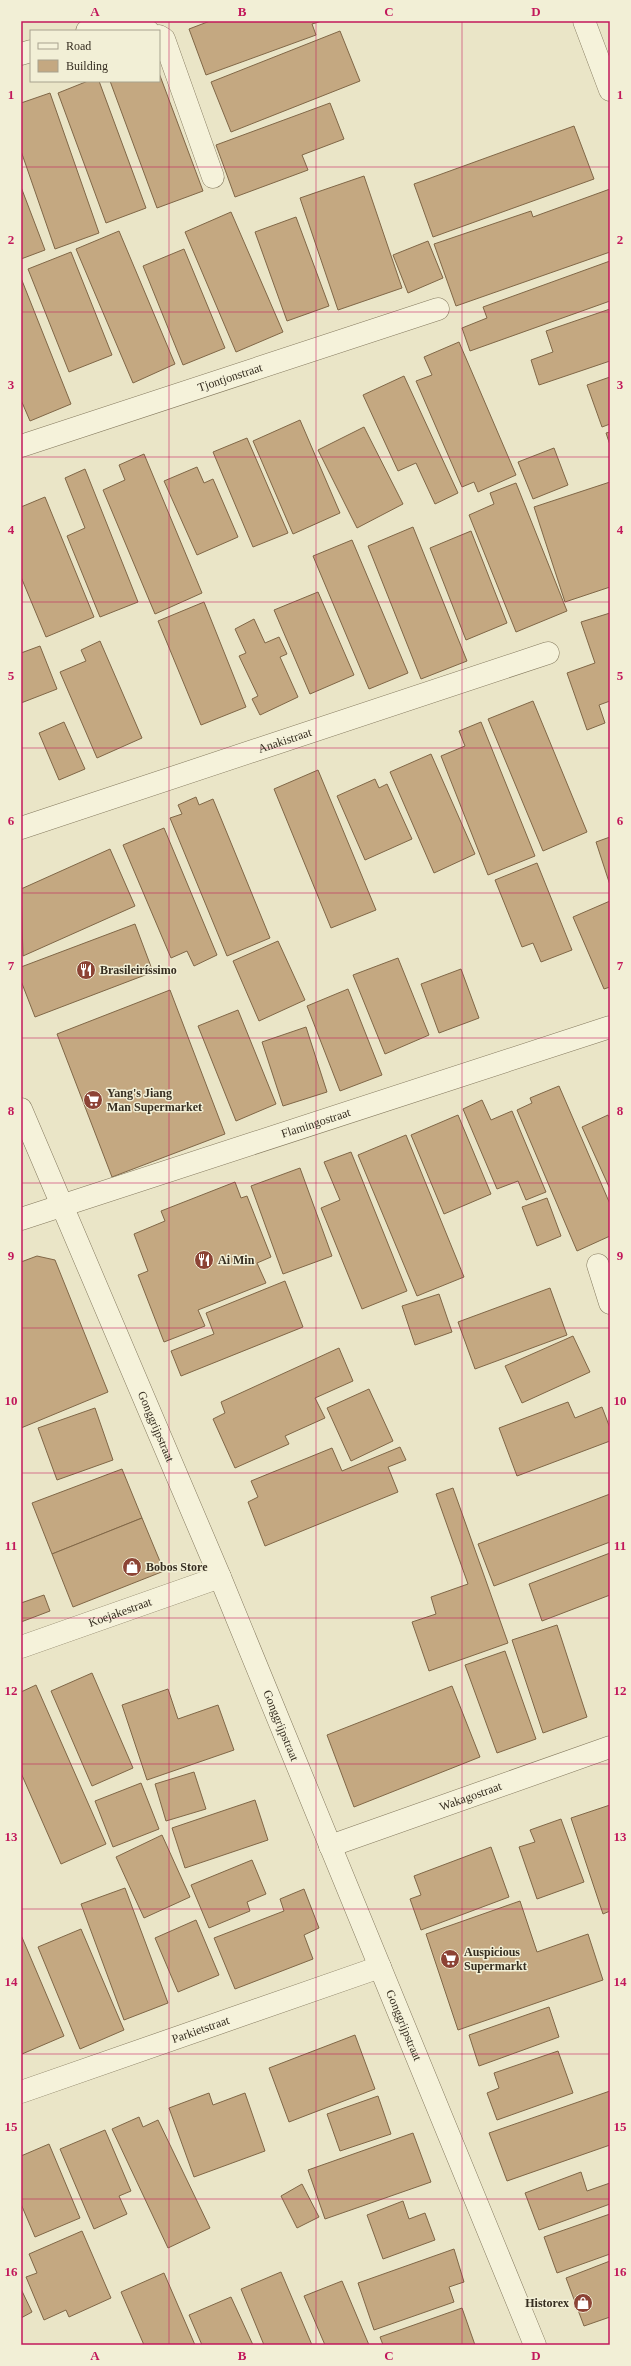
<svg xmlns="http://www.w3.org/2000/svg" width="631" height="2366" font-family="'Times New Roman',serif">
<rect width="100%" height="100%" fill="#eae5c7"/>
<g fill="#c4a881" stroke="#806747">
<path d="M210,21H322L312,24L316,35L206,75L189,29Z"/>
<path d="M340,31L360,81L231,132L211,82Z"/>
<path d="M159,73L203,191L157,208L110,81H159Z"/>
<path d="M88,81H99L146,208L106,223L58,93Z"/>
<path d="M50,93L99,233L55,249L21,151V103Z"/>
<path d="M330,103L344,139L302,155L308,170L235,197L216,145Z"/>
<path d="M574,126L594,179L433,237L414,184Z"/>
<path d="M364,176L402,288L338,310L300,198Z"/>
<path d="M21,187L45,250L21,259Z"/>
<path d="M610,189V252L456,306L434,244L531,211L533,217Z"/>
<path d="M231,212L283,332L236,352L185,232Z"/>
<path d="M296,217L329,306L287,321L255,232Z"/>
<path d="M119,231L175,364L133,383L76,249Z"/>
<path d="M428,241L443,278L408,293L393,255Z"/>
<path d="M184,249L225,348L183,365L143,266Z"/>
<path d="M71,252L112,355L69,372L28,269Z"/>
<path d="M610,261V301L470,351L462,328L487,318L483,307Z"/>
<path d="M21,278L71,404L30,421L21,400Z"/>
<path d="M610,309V361L539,385L531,360L553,352L546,331Z"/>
<path d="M459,342L516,475L478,492L474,482L462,487L416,381L432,375L424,357Z"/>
<path d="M404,376L458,493L435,504L416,463L398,471L363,395Z"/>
<path d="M610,377V424L602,427L587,385Z"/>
<path d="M300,420L340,513L293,534L253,441Z"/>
<path d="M364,427L403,504L357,528L318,450Z"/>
<path d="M610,432V445L606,433Z"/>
<path d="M247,438L288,533L253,547L213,452Z"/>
<path d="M554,448L568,485L533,499L518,462Z"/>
<path d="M144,454L202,593L155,614L103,490L125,480L119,465Z"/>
<path d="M197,467L204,483L213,479L238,537L197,555L164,481Z"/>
<path d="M85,469L138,602L100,617L67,536L85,528L65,478Z"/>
<path d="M610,482V587L565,602L534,507Z"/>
<path d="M516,483L567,611L516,632L469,515L494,504L490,493Z"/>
<path d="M45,497L94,617L46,637L21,577V507Z"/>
<path d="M413,527L467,661L421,679L368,546Z"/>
<path d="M471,531L507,623L466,640L430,548Z"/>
<path d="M352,540L408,673L369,689L313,556Z"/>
<path d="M318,592L354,675L310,694L274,610Z"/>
<path d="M204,602L246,707L201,725L158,621Z"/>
<path d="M610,613V701L599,705L605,723L587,730L567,673L595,663L581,622Z"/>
<path d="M254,619L265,643L279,637L287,654L280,657L298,697L260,715L252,699L258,696L239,656L246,653L235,629Z"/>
<path d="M100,641L142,738L97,758L60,672L86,661L81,650Z"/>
<path d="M40,646L57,689L21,703V653Z"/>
<path d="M533,701L587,832L543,851L488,719Z"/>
<path d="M64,722L85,769L59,780L39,733Z"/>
<path d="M481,722L535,856L488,875L441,756L465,746L459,731Z"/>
<path d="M431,754L475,854L434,873L390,772Z"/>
<path d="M318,770L376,910L331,928L274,789Z"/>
<path d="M375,779L379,788L387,784L412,839L365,860L337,796Z"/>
<path d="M196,797L199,805L213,799L270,938L227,956L170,818L182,814L178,805Z"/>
<path d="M164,828L217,955L194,966L187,951L171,958L123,845Z"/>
<path d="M610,837V885L596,842Z"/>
<path d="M110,849L135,906L23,956L21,889Z"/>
<path d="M537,863L572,950L541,962L533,943L522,947L495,880Z"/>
<path d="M610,901V987L604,989L573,917Z"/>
<path d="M135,924L153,972L35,1017L21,981V967Z"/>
<path d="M278,941L305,1000L259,1021L233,961Z"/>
<path d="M398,958L429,1035L385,1054L353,975Z"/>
<path d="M461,969L479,1018L439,1033L421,984Z"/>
<path d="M348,989L382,1075L340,1091L307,1006Z"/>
<path d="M170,990L225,1134L112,1177L57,1034Z"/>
<path d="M238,1010L276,1104L236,1121L198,1026Z"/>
<path d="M306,1027L327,1092L283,1106L262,1042Z"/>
<path d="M559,1086L610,1204V1236L577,1251L517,1110L532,1103L530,1098Z"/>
<path d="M482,1100L491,1120L512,1111L546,1192L526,1200L518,1181L497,1189L463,1109Z"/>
<path d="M458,1115L491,1194L444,1214L411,1135Z"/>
<path d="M608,1115L610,1119V1189L582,1127Z"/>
<path d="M406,1135L464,1277L417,1296L358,1155Z"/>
<path d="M351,1152L407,1291L362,1309L321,1208L340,1200L324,1162Z"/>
<path d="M300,1168L332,1256L283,1274L251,1186Z"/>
<path d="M235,1182L241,1198L247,1196L271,1257L257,1263L266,1283L198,1310L205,1326L164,1342L138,1275L148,1271L134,1234L165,1221L161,1211Z"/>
<path d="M547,1198L561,1236L537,1246L522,1207Z"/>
<path d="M37,1256L55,1260L108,1392L21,1428V1262Z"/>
<path d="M285,1281L303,1327L181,1376L171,1351L214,1334L206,1313Z"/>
<path d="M550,1288L567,1335L475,1369L458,1322Z"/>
<path d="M439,1294L452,1332L415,1345L402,1306Z"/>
<path d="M573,1336L590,1372L522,1403L505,1366Z"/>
<path d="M339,1348L353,1381L315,1398L325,1418L285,1436L289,1444L235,1468L213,1419L225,1413L221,1402Z"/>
<path d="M369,1389L393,1441L351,1461L327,1408Z"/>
<path d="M568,1402L575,1418L602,1407L610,1428V1441L517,1476L499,1428Z"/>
<path d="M95,1408L113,1460L57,1480L38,1428Z"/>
<path d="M400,1447L406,1460L388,1467L398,1492L265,1546L248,1502L258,1497L251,1481L332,1448L342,1471Z"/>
<path d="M122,1469L142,1518L52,1554L32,1503Z"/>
<path d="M453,1488L508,1643L429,1671L412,1622L436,1614L431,1597L468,1584L436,1494Z"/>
<path d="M610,1494V1542L494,1586L478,1544Z"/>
<path d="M142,1518L164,1571L73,1607L52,1554Z"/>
<path d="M610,1553V1595L542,1621L529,1584Z"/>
<path d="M44,1595L50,1611L21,1622V1603Z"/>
<path d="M557,1625L587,1717L543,1733L512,1640Z"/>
<path d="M505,1651L536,1739L497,1753L465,1665Z"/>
<path d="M92,1673L133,1768L92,1786L51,1691Z"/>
<path d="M36,1685L106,1844L61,1864L21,1773V1692Z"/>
<path d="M452,1686L480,1757L354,1807L327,1735Z"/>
<path d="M168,1689L178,1719L218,1705L234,1750L147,1780L122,1705Z"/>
<path d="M194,1772L206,1809L166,1821L155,1784Z"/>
<path d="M141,1783L159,1829L113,1847L95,1801Z"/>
<path d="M255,1800L268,1840L185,1868L172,1828Z"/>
<path d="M610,1805V1911L603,1914L571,1818Z"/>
<path d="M561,1819L584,1882L537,1899L519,1847L535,1842L530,1830Z"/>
<path d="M162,1835L190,1897L144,1918L116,1857Z"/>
<path d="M491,1847L509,1897L421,1930L410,1899L421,1895L414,1876Z"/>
<path d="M252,1860L266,1894L247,1902L250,1911L209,1928L191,1885Z"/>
<path d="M125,1888L168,2003L124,2020L81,1904Z"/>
<path d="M304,1889L319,1928L304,1935L313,1959L235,1989L214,1938L284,1911L280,1899Z"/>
<path d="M520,1901L537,1952L588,1934L603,1980L458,2030L426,1934Z"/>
<path d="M196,1920L219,1975L178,1992L155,1938Z"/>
<path d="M81,1929L124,2030L80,2049L38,1947Z"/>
<path d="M21,1935L64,2036L22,2054L21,2051Z"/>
<path d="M549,2007L559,2037L479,2066L469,2035Z"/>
<path d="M355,2035L375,2089L289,2122L269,2068Z"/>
<path d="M558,2051L573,2093L497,2120L487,2093L499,2088L494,2073Z"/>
<path d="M610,2091V2145L507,2181L489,2133Z"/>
<path d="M209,2093L213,2105L245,2093L265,2151L194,2177L169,2108Z"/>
<path d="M378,2096L391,2134L340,2151L327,2114Z"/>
<path d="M139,2117L143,2127L158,2120L210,2228L168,2248L112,2129Z"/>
<path d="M105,2130L131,2191L119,2196L127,2214L94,2229L60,2149Z"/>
<path d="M413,2133L431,2182L325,2219L308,2170Z"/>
<path d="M49,2144L80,2218L35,2237L21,2204V2156Z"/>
<path d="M581,2172L587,2191L610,2183V2204L539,2230L525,2193Z"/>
<path d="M302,2184L319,2217L297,2228L281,2196Z"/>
<path d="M403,2201L409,2219L425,2213L435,2240L383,2259L367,2215Z"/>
<path d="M610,2214V2254L557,2273L544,2237Z"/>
<path d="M82,2231L111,2298L69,2317L66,2310L44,2320L26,2277L37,2273L29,2254Z"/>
<path d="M454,2249L464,2282L449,2287L454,2302L374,2330L358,2283Z"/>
<path d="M610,2261V2317L584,2326L566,2278Z"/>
<path d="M281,2272L312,2345H264L241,2289Z"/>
<path d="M164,2273L195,2345H144L121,2292Z"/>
<path d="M342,2281L369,2345H325L304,2296Z"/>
<path d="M21,2289L32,2312L21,2318Z"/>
<path d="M231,2297L253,2345H202L189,2315Z"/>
<path d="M462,2308L475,2345H383L380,2337Z"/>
</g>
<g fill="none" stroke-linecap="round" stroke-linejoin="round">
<g stroke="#84795e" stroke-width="23">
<g id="minor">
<path d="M128,21L148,31"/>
<path d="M584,21L610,90"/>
<path d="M87,31L116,21"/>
<path d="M159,36L164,39L213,177"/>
<path d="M21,54L31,51"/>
<path id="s1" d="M21,446L438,309"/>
<path id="s2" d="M21,828L548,653"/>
<path id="s3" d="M21,1109L220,1577L535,2345"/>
<path id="s4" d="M21,1219L610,1027"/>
<path d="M598,1265L610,1303"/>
<path id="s5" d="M21,1647L220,1577"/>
<path id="s6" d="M330,1846L610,1747"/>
<path id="s7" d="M21,2092L380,1967"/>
</g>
</g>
<use href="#minor" stroke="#f5f2da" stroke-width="22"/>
</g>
<path fill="none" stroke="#c2185b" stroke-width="1" stroke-opacity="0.55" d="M169,21V2345M316,21V2345M462,21V2345M21,167H610M21,312H610M21,457H610M21,602H610M21,748H610M21,893H610M21,1038H610M21,1183H610M21,1328H610M21,1473H610M21,1618H610M21,1764H610M21,1909H610M21,2054H610M21,2199H610"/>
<defs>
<g id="restaurant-disc" transform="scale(1)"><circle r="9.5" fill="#8c4335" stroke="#f2efd6"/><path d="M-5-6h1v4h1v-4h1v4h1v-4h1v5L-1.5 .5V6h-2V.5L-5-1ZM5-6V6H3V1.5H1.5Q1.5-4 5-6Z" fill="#fff"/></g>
<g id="supermarket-disc" transform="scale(1)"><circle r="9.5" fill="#8c4335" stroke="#f2efd6"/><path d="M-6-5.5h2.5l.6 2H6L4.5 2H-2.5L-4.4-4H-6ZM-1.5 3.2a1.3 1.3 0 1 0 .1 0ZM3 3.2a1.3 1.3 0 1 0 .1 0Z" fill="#fff"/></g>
<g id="shop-disc" transform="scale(1)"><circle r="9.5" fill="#8c4335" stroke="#f2efd6"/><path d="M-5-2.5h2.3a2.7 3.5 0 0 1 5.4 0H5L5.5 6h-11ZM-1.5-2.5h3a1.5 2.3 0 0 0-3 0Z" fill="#fff"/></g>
</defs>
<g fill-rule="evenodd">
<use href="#restaurant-disc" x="86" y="970"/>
<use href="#supermarket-disc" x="93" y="1100"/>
<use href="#restaurant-disc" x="204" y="1260"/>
<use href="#shop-disc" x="132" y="1567"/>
<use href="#supermarket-disc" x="450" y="1959"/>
<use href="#shop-disc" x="583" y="2303"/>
</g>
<g text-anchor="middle" stroke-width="3" stroke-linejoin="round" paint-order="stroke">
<g font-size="12" fill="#362e21" stroke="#f2efd6">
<text dy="4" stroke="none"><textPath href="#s1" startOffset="220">Tjontjonstraat</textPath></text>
<text dy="4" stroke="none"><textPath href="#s2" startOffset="278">Anakistraat</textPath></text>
<text dy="4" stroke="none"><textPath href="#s4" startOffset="310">Flamingostraat</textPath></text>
<text dy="4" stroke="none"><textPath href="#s3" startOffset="345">Gonggrijpstraat</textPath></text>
<text dy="4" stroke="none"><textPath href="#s5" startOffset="105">Koejakestraat</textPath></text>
<text dy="4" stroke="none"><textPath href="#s3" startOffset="669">Gonggrijpstraat</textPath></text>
<text dy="4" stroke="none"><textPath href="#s6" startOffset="149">Wakagostraat</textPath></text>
<text dy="4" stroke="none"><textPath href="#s3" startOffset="993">Gonggrijpstraat</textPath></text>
<text dy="4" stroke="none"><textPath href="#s7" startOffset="190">Parkietstraat</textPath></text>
</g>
<g font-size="12" font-weight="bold" fill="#362e21" stroke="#f2efd6" text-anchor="start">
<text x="100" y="974">Brasileiríssimo</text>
<text x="107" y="1097">Yang's Jiang<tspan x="107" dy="14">Man Supermarket</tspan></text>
<text x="218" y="1264">Ai Min</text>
<text x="146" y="1571">Bobos Store</text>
<text x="464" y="1956">Auspicious<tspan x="464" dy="14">Supermarkt</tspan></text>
<text x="569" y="2307" text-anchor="end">Historex</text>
</g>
</g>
<rect width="631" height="2366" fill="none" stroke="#f2efd6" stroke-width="44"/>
<rect x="30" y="30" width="130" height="52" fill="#f2efd6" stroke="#a7a28e"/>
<rect x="38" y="43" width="20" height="6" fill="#f5f2da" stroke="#a7a28e"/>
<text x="66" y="50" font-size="12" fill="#362e21">Road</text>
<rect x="38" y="60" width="20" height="12" fill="#c4a881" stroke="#a7a28e"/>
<text x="66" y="70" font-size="12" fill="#362e21">Building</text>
<rect x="22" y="22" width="587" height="2322" fill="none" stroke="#c2185b" stroke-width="1.5"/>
<g font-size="13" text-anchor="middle" font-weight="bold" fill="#c2185b">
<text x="95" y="16">A</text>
<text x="242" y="16">B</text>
<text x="389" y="16">C</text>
<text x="536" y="16">D</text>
<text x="11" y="99">1</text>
<text x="620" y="99">1</text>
<text x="11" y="244">2</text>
<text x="620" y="244">2</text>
<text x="11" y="389">3</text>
<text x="620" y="389">3</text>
<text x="11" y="534">4</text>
<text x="620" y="534">4</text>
<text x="11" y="680">5</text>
<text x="620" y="680">5</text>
<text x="11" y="825">6</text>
<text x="620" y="825">6</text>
<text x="11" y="970">7</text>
<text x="620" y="970">7</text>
<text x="11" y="1115">8</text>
<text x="620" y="1115">8</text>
<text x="11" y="1260">9</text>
<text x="620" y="1260">9</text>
<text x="11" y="1405">10</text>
<text x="620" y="1405">10</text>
<text x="11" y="1550">11</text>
<text x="620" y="1550">11</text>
<text x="11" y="1695">12</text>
<text x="620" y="1695">12</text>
<text x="11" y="1841">13</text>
<text x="620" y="1841">13</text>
<text x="11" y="1986">14</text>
<text x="620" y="1986">14</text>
<text x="11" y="2131">15</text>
<text x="620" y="2131">15</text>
<text x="11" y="2276">16</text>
<text x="620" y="2276">16</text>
<text x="95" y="2360">A</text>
<text x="242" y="2360">B</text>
<text x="389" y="2360">C</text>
<text x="536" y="2360">D</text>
</g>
</svg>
